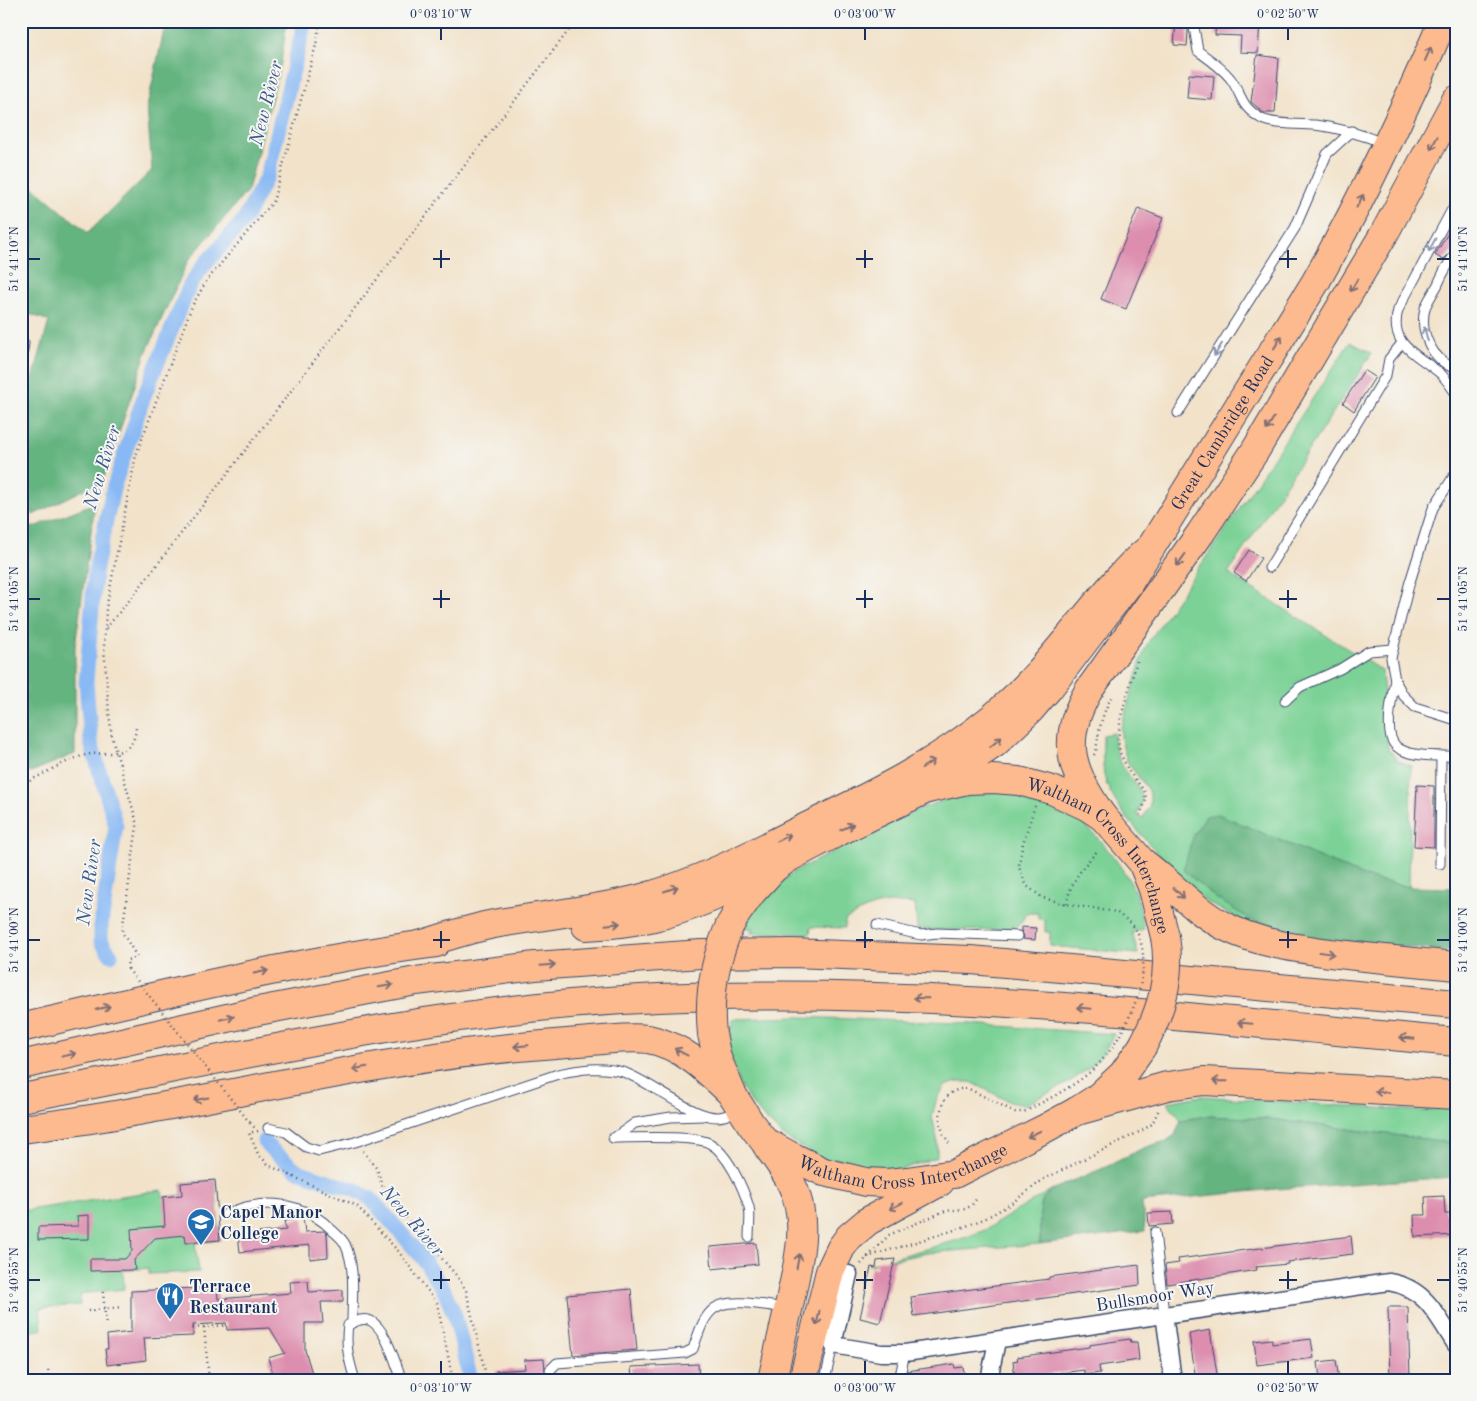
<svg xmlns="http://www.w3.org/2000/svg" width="1477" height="1401" font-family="'Old Standard TT',serif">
<rect width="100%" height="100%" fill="#f6f6f2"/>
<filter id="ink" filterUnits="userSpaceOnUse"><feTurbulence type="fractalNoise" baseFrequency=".02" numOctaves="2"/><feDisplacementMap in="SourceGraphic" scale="10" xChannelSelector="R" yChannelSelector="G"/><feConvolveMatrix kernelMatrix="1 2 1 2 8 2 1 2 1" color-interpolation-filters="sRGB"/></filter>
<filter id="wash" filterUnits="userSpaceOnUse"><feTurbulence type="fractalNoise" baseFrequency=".0096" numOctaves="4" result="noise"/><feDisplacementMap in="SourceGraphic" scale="20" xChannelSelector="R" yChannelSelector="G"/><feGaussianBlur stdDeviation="1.12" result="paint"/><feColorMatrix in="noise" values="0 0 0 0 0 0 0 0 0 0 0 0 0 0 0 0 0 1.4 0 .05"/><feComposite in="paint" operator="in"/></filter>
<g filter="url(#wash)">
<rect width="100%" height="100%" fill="#f2e2c9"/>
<g fill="#7bd296" stroke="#4b807a">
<path d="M1350,342L1372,353L1228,573L1382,671L1388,748L1398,761L1411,766L1409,887L1368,878L1218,814L1287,932C1262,932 1229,915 1209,903C1191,891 1176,873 1162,858C1142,835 1119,813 1107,785C1101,770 1103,751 1103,735L1114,733C1114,746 1117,758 1124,768C1134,786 1150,791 1137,814L1142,819L1150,805V793L1127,761L1121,739V727L1142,657L1147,644L1256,484Z"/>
<path d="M1002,791C1015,794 1030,795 1043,799C1077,808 1121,860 1135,892C1140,903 1141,917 1144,929L1132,932L1138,954L1050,946V932H1045V920L1038,919V913H1026C1024,917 1022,923 1018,925C1004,934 937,929 917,929L915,904C882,901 873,904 845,920V928L811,927L810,934L751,933L752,928H741L756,906L775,886L795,871L919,809L948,799L973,794Z"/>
<path d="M799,1017L955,1023L1114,1034L1104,1052L1088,1069L1068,1083L1024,1105L1010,1102L971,1082H957L945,1086L936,1101L932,1117L937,1138V1157L900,1170L877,1171L825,1161L783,1136L766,1120L751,1103L739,1083L722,1027H732V1019Z"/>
<path d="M1201,1096L1421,1111L1456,1106V1143L1270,1119L1207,1116L1181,1120L1167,1102Z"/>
<path d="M215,1180L220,1240L195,1243L199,1272L149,1274L148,1268L123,1271L124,1289L80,1294V1305L40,1308L42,1330L21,1332V1211L162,1190L163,1197L182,1195L181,1183Z"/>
<path d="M1051,1190L1042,1200L1040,1214V1244L927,1253L868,1265L958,1240L985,1230Z"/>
</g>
<g fill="#64b47f" stroke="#40726e">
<path d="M166,21H287L281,63L248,190L188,261L146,353L103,480L33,515L21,484V421L49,321L21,311V177L88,233L152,170L147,107Z"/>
<path d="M95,503L75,647V754L21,776V532Z"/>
<path d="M1218,814L1368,878L1409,887L1456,888V952L1317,939L1287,932L1251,920L1217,899L1183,870L1194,834L1206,816Z"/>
<path d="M1207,1116L1270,1119L1456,1143V1177L1276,1189L1142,1202L1145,1231L1040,1244V1214L1042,1200L1051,1190L1108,1166L1143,1148L1166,1141L1175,1135L1181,1120Z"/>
</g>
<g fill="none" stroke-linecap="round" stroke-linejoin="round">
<g stroke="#89b9f4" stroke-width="15">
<path d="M111,955L101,941V924L116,826L91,743L86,682L95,572L113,489L144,396L190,285L204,265L245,219L267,176L305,21"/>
<path d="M264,1141L271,1149L298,1171L355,1190L371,1199L421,1256L444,1290L455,1316L471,1380"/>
</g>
</g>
<g id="blocks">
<g fill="#dd8eae">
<path d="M1216,21H1260L1258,53L1240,52L1241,36L1215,35Z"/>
<path d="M1176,22L1187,23L1188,32L1187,46L1174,45Z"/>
<path d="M1257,55L1279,58L1275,113H1264L1251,102Z"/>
<path d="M1189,74L1214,76L1212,100L1187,98Z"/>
<path d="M1138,208L1163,218L1126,309L1101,299Z"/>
<path d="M1456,220V247L1443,260L1435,255Z"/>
<path d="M1364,370L1375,377L1354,411L1343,403Z"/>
<path d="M1249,550L1261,558L1246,581L1234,573Z"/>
<path d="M1417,785L1434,786V847L1414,846Z"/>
<path d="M1021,927L1036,928L1035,940L1023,939L1024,936L1021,931Z"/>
<path d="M215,1180L220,1240L186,1243L185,1235L155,1238L134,1260L135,1270L90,1271V1259H125L132,1251L131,1229L165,1226L163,1197L182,1195L181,1183Z"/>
<path d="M1444,1196L1445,1214H1456V1235L1415,1237L1414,1215H1426L1425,1197Z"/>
<path d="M1172,1212L1173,1224L1149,1226L1148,1213Z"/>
<path d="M89,1215V1239L38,1240V1227L78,1226L77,1216Z"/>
<path d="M303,1218L305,1232L324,1231L327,1234L328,1257L310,1259V1245L240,1252L238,1235L286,1230L284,1221Z"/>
<path d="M1351,1236L1353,1254L1287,1262L1288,1264L1256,1267L1257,1270L1167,1284L1165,1265L1179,1263L1178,1259Z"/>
<path d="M756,1243L758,1264L712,1269L710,1247Z"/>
<path d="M895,1259L880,1323L860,1318L871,1267L876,1268L877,1261Z"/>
<path d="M1139,1265L1140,1285L914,1316L911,1297L1049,1279V1277Z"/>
<path d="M308,1281L309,1292L343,1290V1302H321L323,1323H305V1350L314,1380H275L268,1358L285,1353L270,1328L227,1330L226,1323L193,1325V1336L144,1338L146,1360L107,1365L105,1349H108L107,1335L131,1332V1291L217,1287L218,1299L291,1293L290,1282Z"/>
<path d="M631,1289L637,1350L573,1355L567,1295Z"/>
<path d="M1388,1307H1408L1410,1380H1390Z"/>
<path d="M1210,1330L1218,1380H1196L1189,1334Z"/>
<path d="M1130,1339L1131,1342H1137L1139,1360L1099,1366L1100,1373L1084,1375V1370L1015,1379L1013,1361L1018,1360L1017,1357L1089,1347V1345Z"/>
<path d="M1272,1339V1344L1311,1339L1314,1358L1257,1365L1254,1341Z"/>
<path d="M544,1359L546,1380H496V1371L525,1369L524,1360Z"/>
<path d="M1336,1360L1339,1380H1320L1318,1362Z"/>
<path d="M698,1364L699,1380H632L631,1367Z"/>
<path d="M954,1364L955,1368L963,1367L965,1380H905L907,1371Z"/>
</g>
</g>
</g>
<g filter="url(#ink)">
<use href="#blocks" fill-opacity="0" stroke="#3b4a6e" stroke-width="1"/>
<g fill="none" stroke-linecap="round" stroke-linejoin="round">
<g stroke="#3b4a6e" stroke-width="11">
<g id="service">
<path d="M1193,21L1198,51C1209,59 1221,67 1230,78C1243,95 1239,106 1262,119C1274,125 1301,124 1315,125C1340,128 1362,134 1385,144"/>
<path d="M1456,202L1398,310C1388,347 1420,355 1442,375C1447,381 1452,387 1456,394"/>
<path d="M1456,254C1448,262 1443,273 1438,284C1434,292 1428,300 1425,308C1419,333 1432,360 1456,369"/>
<path d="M21,341L24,343L21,365"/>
<path d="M1178,413L1295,228L1327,154L1352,131"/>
<path d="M1456,473L1433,508L1409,585L1391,658L1395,680L1403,695L1415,707L1456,720"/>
<path d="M1269,568L1386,375L1389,359L1402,343"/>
<path d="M1395,680C1392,695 1385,730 1393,742C1401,758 1440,756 1456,756"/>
<path d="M1285,701L1300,687L1340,669L1369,651L1393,649"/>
<path d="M1440,864L1441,756"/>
<path d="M877,925L921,935L937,933L1018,936"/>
<path d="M268,1128L286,1132L306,1147L319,1151L355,1142L558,1074C580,1069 601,1066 623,1072C649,1080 699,1124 724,1116C729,1115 734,1111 738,1109"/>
<path d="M613,1138C633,1138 694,1135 709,1143C727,1152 743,1187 749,1207C751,1216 749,1228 749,1237"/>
<path d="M614,1138L635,1123L671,1117L703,1116"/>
<path d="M226,1214C234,1211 243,1207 251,1206C280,1200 312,1209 332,1230C336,1234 342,1238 345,1244C356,1267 352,1298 352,1323"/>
<path d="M1155,1232L1164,1314"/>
<path d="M550,1370L557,1363L685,1353L693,1349C698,1335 703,1316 715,1308C730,1297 768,1306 785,1308"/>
<path d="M355,1380C349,1361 345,1345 348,1325C355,1322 363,1317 371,1321C386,1329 396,1365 402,1380"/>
<path d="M825,1380L833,1345"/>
<path d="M899,1380L905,1353"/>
</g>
</g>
<g stroke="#3b4a6e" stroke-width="19">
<g id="minor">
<path d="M849,1274L833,1345L881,1353H905L1389,1282C1426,1288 1437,1316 1456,1345"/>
<path d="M1164,1314L1173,1380"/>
<path d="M989,1380L997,1341"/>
</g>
</g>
<g stroke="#3b4a6e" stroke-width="30">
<g id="trunk">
<path id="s1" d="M927,789L994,744L1031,709L1049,688L1127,586L1315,283C1363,198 1404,111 1443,21"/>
<path d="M1103,817C1071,772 1059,741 1089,690L1200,534L1255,451L1384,234L1456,100"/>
<path id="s2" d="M730,925L737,913L752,892L774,868L790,857L834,834L927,789L967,780L993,779L1019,781L1052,790L1088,807L1103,817L1142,862L1153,889L1165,937"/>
<path id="s3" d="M712,1034L717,1058L732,1094L751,1124L764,1141L789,1155L824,1172L866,1182L887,1183L907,1181L954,1174L1046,1128L1077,1111L1097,1098L1123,1074L1142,1047"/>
<path d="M767,1146C778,1161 790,1177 796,1195C808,1231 797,1266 790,1301C784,1327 778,1354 772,1380"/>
<path d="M803,1380L830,1271L841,1248L849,1237L868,1221L940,1182"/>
</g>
</g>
<g stroke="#3b4a6e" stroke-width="30">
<g id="motorway">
<path d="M1142,862C1171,883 1194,911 1226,927C1258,943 1295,948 1330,953C1372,958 1414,962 1456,966"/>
<path d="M586,926C607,925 629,923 650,918C694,908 734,888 774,868"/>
<path d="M419,945C443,938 468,929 494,924C543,915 593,911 642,898C697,883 749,856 800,830C870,796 932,767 993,717C1044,674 1076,625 1120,577C1129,566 1140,556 1151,547"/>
<path d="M21,1028C159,995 296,961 436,943"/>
<path d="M21,1065L258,1011L416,981L535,966L701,954L792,953L971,960L1456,1004"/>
<path d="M21,1098C221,1061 419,1012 623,1000C901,983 1179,1017 1456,1042"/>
<path d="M1077,1111L1167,1086L1204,1081L1456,1095"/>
<path d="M21,1129C192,1108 359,1060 531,1046C555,1044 579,1042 603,1040C617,1039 633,1037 648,1039C682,1045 708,1071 732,1094"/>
</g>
</g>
<g stroke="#3b4a6e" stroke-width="2.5" stroke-dasharray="1 4" stroke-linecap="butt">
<path d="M106,628L133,596L576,21"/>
<path d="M1137,661L1121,716L1118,740L1120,753L1128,770L1145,792L1146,800L1140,815"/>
<path d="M1094,755L1096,751C1099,728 1102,714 1113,694"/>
<path d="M21,785C39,777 64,761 82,756C95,751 116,757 128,747C134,741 136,734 136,725"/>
<path d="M1035,806L1023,843L1019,863L1020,871L1027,886L1043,898L1066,904L1116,912L1131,923L1136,930"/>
<path d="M1066,904C1072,879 1082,868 1099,849"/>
<path d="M128,969L127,960L137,957L122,932L137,826L135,816L112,738L109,713L104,647L106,609L136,455L192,306L207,280L273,202L316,45L320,21"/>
<path d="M250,1123L256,1129"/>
<path d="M258,1131L249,1133L258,1154L270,1166L357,1206L398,1251L437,1303L453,1380"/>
<path d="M949,1143C945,1137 941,1129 940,1121C939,1103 950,1086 969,1089L1015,1112H1024C1065,1090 1096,1077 1120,1035"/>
<path d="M363,1151L377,1169L383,1188L389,1197L456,1275L466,1290L487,1380"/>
<path d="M867,1257L961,1228L986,1218L1009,1205L1044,1179L1143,1130L1152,1124L1159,1109"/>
<path d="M861,1264L889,1235L945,1211L965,1209L971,1206L977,1198"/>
<path d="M103,1292L106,1326"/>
<path d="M88,1311L121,1307"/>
<path d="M204,1327L209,1380"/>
<path d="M193,1328L227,1325"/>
<path d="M47,1380L49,1378L48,1368"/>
</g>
<use href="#service" stroke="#fff" stroke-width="9"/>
<use href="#minor" stroke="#fff" stroke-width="16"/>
<use href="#trunk" stroke="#fcba8e" stroke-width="28"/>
<use href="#motorway" stroke="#fcba8e" stroke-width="28"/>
<g stroke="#3b4a6e" stroke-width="30" stroke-linecap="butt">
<g id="trunk-bridge">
<path d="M712,1034C708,996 714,961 730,925"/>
<path d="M1142,1047C1161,1012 1172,977 1165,937"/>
</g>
</g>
<g stroke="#3b4a6e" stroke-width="2.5" stroke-dasharray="1 4" stroke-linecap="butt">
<path d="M128,969L250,1123"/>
<path d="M1120,1035C1137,1005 1153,963 1136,930"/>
</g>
<use href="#trunk-bridge" stroke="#fcba8e" stroke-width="28"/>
</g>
<defs><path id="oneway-shaft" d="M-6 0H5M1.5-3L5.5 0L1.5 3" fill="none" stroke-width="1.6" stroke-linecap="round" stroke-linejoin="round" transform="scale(1.25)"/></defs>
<g stroke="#806e74">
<use href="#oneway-shaft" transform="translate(1428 54) rotate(-66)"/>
<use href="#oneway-shaft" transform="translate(1434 143) rotate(118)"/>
<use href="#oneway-shaft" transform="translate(1360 201) rotate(-62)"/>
<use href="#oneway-shaft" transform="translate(1354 285) rotate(120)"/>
<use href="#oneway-shaft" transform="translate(1278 342) rotate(-58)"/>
<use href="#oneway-shaft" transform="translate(1270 424) rotate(121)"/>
<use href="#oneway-shaft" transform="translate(1181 560) rotate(126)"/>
<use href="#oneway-shaft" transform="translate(996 742) rotate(-40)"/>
<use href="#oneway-shaft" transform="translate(928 764) rotate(-32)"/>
<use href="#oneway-shaft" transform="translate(847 827) rotate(-26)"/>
<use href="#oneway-shaft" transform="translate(784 838) rotate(-26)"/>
<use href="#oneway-shaft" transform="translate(671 889) rotate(-19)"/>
<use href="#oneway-shaft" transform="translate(1179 893) rotate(43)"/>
<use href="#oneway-shaft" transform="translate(613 924) rotate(-6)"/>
<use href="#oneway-shaft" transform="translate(1327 953) rotate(8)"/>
<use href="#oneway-shaft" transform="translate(548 965) rotate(-5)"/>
<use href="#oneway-shaft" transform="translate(261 972) rotate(-12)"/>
<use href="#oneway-shaft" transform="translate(386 986) rotate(-9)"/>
<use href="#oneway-shaft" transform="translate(921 998) rotate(-178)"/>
<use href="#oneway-shaft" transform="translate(103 1008) rotate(-13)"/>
<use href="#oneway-shaft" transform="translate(1084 1008) rotate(-175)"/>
<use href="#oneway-shaft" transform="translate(227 1018) rotate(-13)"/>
<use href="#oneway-shaft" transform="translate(1245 1023) rotate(-175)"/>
<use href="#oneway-shaft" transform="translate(1407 1038) rotate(-174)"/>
<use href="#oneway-shaft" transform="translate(521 1046) rotate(175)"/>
<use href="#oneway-shaft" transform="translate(681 1052) rotate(-152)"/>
<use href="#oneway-shaft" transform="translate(69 1055) rotate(-12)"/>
<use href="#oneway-shaft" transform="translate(360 1068) rotate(170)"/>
<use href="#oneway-shaft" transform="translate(1220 1081) rotate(-179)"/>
<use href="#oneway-shaft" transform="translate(1382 1092) rotate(-177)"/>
<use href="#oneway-shaft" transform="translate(201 1099) rotate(169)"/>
<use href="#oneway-shaft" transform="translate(1034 1134) rotate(154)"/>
<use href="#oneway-shaft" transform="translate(896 1206) rotate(153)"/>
<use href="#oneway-shaft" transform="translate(798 1261) rotate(-79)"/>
<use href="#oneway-shaft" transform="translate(818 1318) rotate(102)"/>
</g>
<g stroke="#8d97ae">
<use href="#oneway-shaft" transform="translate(1432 245) rotate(118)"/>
<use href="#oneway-shaft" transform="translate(1426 334) rotate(-105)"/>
<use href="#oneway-shaft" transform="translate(1218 350) rotate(122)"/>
</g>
</g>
<path fill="none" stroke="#1b2f5e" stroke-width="2" d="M441,28V40M865,28V40M1288,28V40M441,250V268M865,250V268M1288,250V268M28,259H40M433,259H450M856,259H873M1279,259H1297M1437,259H1450M441,590V608M865,590V608M1288,590V608M28,599H40M433,599H450M856,599H873M1279,599H1297M1437,599H1450M441,931V948M865,931V948M1288,931V948M28,940H40M433,940H450M856,940H873M1279,940H1297M1437,940H1450M441,1271V1289M865,1271V1289M1288,1271V1289M28,1280H40M433,1280H450M856,1280H873M1279,1280H1297M1437,1280H1450M441,1361V1374M865,1361V1374M1288,1361V1374"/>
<defs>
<g id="university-pin" transform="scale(1.4375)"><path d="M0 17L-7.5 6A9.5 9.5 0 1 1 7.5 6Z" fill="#1f6fb2" stroke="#f6f6f2"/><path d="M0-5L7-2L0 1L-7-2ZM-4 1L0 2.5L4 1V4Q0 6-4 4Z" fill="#fff"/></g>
<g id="restaurant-pin" transform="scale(1.4375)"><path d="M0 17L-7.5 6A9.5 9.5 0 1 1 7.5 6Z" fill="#1f6fb2" stroke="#f6f6f2"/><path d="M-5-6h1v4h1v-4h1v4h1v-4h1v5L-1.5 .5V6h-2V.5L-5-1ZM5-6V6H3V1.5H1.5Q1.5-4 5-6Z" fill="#fff"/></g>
</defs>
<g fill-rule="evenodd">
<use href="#university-pin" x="201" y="1222"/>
<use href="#restaurant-pin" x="170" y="1296"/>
</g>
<g text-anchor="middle" stroke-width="4" stroke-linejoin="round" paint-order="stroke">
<g font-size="18" fill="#1b2f5e" stroke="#f6f6f2">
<text dy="6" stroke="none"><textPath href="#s1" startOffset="468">Great Cambridge Road</textPath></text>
<text dy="6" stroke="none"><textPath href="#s2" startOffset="455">Waltham Cross Interchange</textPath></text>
<text dy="6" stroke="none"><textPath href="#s3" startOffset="269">Waltham Cross Interchange</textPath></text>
<text transform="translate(1155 1296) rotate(-9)" y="6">Bullsmoor Way</text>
</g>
<g font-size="18" font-weight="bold" fill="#1b2f5e" stroke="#f6f6f2" text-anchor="start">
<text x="220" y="1218">Capel Manor<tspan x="220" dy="21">College</tspan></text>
<text x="189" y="1292">Terrace<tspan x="189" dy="21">Restaurant</tspan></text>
</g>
<g font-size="19" font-style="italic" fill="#3c588b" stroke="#f6f6f2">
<text transform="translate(265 103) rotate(-76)" y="7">New River</text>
<text transform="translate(101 467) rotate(-73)" y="7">New River</text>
<text transform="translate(88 882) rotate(-82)" y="7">New River</text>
<text transform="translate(413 1220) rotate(49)" y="7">New River</text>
</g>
</g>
<rect width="1477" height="1401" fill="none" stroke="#f6f6f2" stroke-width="55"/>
<rect x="28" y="28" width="1422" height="1346" fill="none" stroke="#1b2f5e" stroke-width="2"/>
<g font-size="12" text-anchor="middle" fill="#1b2f5e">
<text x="441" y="18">0°03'10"W</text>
<text x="865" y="18">0°03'00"W</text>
<text x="1288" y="18">0°02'50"W</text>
<text transform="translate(14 259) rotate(-90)" y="4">51°41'10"N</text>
<text transform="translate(1463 259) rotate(-90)" y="4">51°41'10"N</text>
<text transform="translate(14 599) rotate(-90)" y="4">51°41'05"N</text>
<text transform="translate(1463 599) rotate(-90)" y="4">51°41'05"N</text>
<text transform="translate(14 940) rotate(-90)" y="4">51°41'00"N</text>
<text transform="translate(1463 940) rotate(-90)" y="4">51°41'00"N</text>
<text transform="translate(14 1280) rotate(-90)" y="4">51°40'55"N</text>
<text transform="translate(1463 1280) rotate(-90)" y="4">51°40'55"N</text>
<text x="441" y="1392">0°03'10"W</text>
<text x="865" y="1392">0°03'00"W</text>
<text x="1288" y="1392">0°02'50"W</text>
</g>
</svg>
